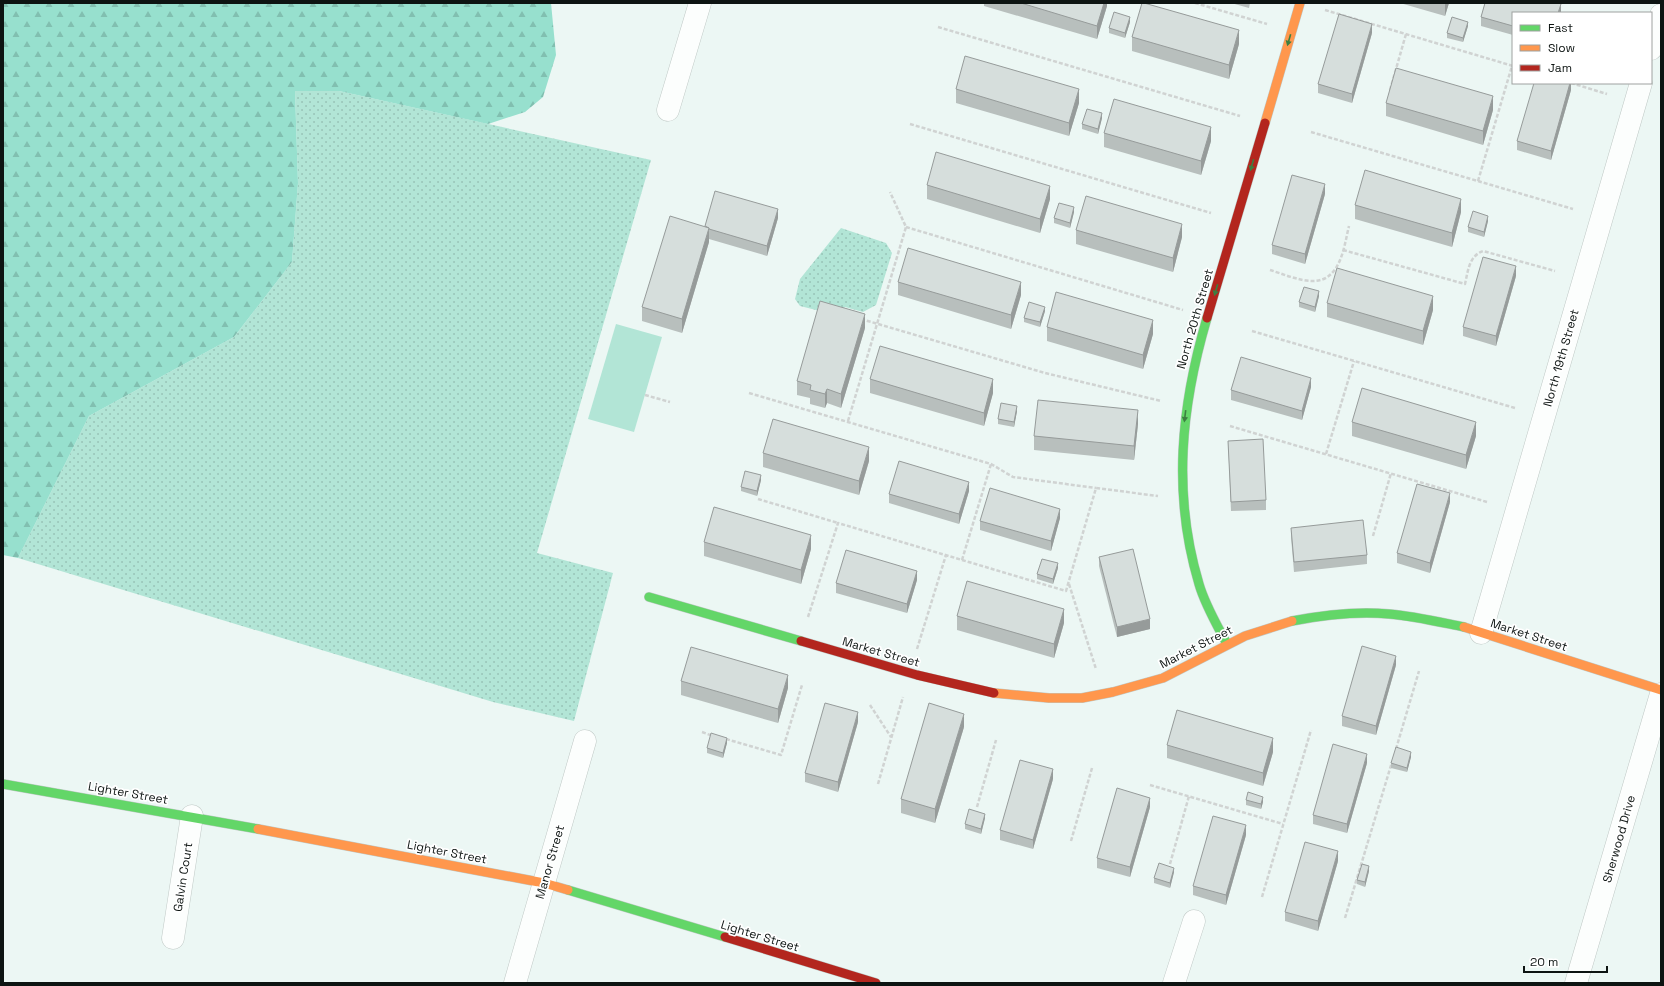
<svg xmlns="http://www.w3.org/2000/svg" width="1664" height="986" font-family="'Space Grotesk',sans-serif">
<defs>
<pattern id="grass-dots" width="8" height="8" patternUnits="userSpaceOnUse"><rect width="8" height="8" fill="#b2e5d6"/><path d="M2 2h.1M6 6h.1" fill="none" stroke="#98c4b7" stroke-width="1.8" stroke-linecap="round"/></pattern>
<pattern id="forest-firs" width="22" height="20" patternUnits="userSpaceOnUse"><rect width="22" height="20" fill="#97e0ce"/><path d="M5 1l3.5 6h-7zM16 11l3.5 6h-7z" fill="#81bfb0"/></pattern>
</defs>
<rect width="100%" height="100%" fill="#ecf7f4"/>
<g fill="url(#grass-dots)">
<path d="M295,91H339L651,160L537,553L613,573L574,721L493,702L18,558L89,416L234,337L292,262L298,183Z"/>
<path d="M841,228L886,243L892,253L876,305L863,312L845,307L836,315L800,306L795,299L800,279Z"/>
</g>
<path fill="url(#forest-firs)" d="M3,3H551L556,55L543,97L525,112L488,124L339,91H295L298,183L292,262L234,337L89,416L18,558L3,555Z"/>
<path fill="#b2e5d6" d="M616,324L662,337L634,432L588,419Z"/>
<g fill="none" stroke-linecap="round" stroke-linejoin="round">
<g stroke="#bfc8c5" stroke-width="23">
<g id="street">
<path d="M1651,49L1661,15"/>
<path d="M668,110L700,3"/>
<path d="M1481,633L1641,83"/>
<path d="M173,938L192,816"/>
<path d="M515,983L585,741"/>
<path d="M1174,983L1194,921"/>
<path d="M1576,983L1661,694"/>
</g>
</g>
<g stroke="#bfc8c5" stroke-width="10">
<g id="fast">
<path d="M1207,318C1181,406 1172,494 1199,584C1205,605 1217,625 1227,644"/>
<path d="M649,597L801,641"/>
<path d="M1292,621C1323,615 1357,611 1389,614C1414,616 1439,622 1464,627"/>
<path d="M3,784L258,829"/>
<path d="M568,890L725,937"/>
</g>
</g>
<g stroke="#bfc8c5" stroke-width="10">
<g id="slow">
<path d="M1265,123L1300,3"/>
<path d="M1464,627L1661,690"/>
<path d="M994,693L1049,698H1082L1113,692L1163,678L1245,636L1292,621"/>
<path d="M258,829L544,883L568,890"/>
</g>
</g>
<g stroke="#bfc8c5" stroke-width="10">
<g id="jam">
<path d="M1207,318L1265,123"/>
<path d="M801,641L917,675L994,693"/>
<path d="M725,937L876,983"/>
</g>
</g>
<g stroke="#d0d3d2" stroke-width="2.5" stroke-dasharray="4 2" stroke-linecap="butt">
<path d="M1195,3L1267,24"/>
<path d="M1325,10L1513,66"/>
<path d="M938,27L1240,116"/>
<path d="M1571,83L1607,94"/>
<path d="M1390,90L1406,34"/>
<path d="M910,124L1211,213"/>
<path d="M1311,132L1573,209"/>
<path d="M1478,181L1512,66"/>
<path d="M906,227L1183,310"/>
<path d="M1343,250L1465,284C1468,271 1469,256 1483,251L1555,271"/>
<path d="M1270,270C1283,274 1299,281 1313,281C1341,281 1344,246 1349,226"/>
<path d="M861,319L1045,373L1161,401"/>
<path d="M1252,331L1515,408"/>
<path d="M749,393L991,464L1013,477L1096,488"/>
<path d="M645,395L670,402"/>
<path d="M848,421L906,227L890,192"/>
<path d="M1230,426L1487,502"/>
<path d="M1326,454L1354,361"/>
<path d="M758,499L838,523"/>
<path d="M1373,536L1391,473"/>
<path d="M962,560L991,464"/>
<path d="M1069,584L1096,669"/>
<path d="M808,617L838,523L1066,591L1096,488L1158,496"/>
<path d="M917,649L946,555"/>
<path d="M870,705L891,737"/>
<path d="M702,732L713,736"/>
<path d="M726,739L781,755L802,685"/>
<path d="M1396,749L1419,671"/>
<path d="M878,784L903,697"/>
<path d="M1150,785L1283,824"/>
<path d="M977,807L996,740"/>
<path d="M1071,841L1092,768"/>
<path d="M1170,864L1189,796"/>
<path d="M1262,897L1311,730"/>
<path d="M1345,918L1392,762"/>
</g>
<use href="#street" stroke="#fcfefd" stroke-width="22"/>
<use href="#fast" stroke="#63d668" stroke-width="9"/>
<use href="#slow" stroke="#ff974d" stroke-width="9"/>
<use href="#jam" stroke="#b3261e" stroke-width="9"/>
</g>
<g fill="#b8bfbd">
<path d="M984,3H1107V6L1097,39L984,6Z"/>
<path d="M1231,3H1250L1249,8Z"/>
<path d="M1400,3H1449L1445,16Z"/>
<path d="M1485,3H1558L1561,4V13H1513V35L1481,26V17Z"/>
<path d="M1130,22L1125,38L1109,33V28Z"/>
<path d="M1468,26L1463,42L1447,38V33Z"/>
<path d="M1372,33L1352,103L1318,93V84Z"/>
<path d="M1132,37L1239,44L1229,79L1132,51Z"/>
<path d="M1571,83V90L1551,160L1517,150V141Z"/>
<path d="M956,89L1079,103L1069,136L956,103Z"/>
<path d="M1386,103L1493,110L1483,145L1386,116Z"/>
<path d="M1102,118L1098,134L1082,129V124Z"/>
<path d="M1104,133L1211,141L1201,175L1104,147Z"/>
<path d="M927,185L1050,199L1040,233L927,199Z"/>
<path d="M1325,194L1305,264L1272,254V245Z"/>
<path d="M1355,205L1461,212L1452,247L1355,219Z"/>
<path d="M1074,212L1070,228L1054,223V218Z"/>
<path d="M778,218L767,256L709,239V242L682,333L642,321V307L705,226Z"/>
<path d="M1488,221L1484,237L1468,232V227Z"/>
<path d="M1076,230L1182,237L1173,272L1076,244Z"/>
<path d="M1516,276L1496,346L1463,336V327Z"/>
<path d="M898,282L1021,295L1011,329L898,295Z"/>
<path d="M1319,296L1315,312L1299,307V302Z"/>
<path d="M1327,303L1433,310L1423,345L1327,317Z"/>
<path d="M1045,311L1040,327L1024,322V318Z"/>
<path d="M1047,327L1153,334L1143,369L1047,341Z"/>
<path d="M865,328L841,408L827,403L825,408L810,404V398L797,395V381Z"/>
<path d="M870,379L993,393L984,426L870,393Z"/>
<path d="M1311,387L1302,420L1231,400V390Z"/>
<path d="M1017,411L1014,427L998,424V419Z"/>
<path d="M1352,422L1476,436L1466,469L1352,436Z"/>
<path d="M1138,424L1134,460L1034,450V436Z"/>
<path d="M1228,441L1266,500V510L1231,511Z"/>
<path d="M763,453L869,461L859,495L763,467Z"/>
<path d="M761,480L757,496L741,491V487Z"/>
<path d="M969,491L959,524L889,503V494Z"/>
<path d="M1450,502L1430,573L1397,563V553Z"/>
<path d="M1060,518L1051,551L980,530V521Z"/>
<path d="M1291,528L1367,555V564L1294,572L1291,537Z"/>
<path d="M704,542L811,549L801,584L704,556Z"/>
<path d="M1099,557L1150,629L1117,637L1099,566Z"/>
<path d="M1058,568L1053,584L1037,579V574Z"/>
<path d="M917,580L907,613L836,593V583Z"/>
<path d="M957,616L1064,623L1054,658L957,630Z"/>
<path d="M1396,665L1376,735L1342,726V716Z"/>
<path d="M681,681L788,688L778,723L681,695Z"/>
<path d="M858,722L838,792L805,782V773Z"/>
<path d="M964,727L935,823L901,813V799Z"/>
<path d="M727,743L723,758L707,753V748Z"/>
<path d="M1167,745L1273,752L1263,786L1167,758Z"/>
<path d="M1411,757L1407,772L1391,768V763Z"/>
<path d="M1367,763L1347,833L1313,824V815Z"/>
<path d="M1053,779L1033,849L1000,840V830Z"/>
<path d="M1246,800L1263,802L1261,809L1246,805Z"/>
<path d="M1150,807L1130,877L1097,868V858Z"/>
<path d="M985,818L981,834L965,829V824Z"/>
<path d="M1246,835L1226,905L1193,895V886Z"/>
<path d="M1338,861L1318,931L1285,921V912Z"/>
<path d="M1369,871L1365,887L1357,884V880Z"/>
<path d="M1174,872L1170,888L1154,883V878Z"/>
</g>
<g fill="#969b9a">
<path d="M1104,3H1107V6L1097,39V26Z"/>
<path d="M1445,3H1449L1445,16Z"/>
<path d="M1561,4V13H1558Z"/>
<path d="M1130,17V22L1125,38V33Z"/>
<path d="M1468,22V26L1463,42V38Z"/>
<path d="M1372,24V33L1352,103V94Z"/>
<path d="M1239,30V44L1229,79V65Z"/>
<path d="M1570,83H1571V90L1551,160V151Z"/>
<path d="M1079,89V103L1069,136V123Z"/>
<path d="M1493,96V110L1483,145V131Z"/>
<path d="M1102,113V118L1098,134V129Z"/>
<path d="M1211,127V141L1201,175V161Z"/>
<path d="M1325,184V194L1305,264V254Z"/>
<path d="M1050,186V199L1040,233V219Z"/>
<path d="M1461,199V212L1452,247V233Z"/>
<path d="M1074,207V212L1070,228V223Z"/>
<path d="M778,209V218L767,256V246Z"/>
<path d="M1488,216V221L1484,237V232Z"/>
<path d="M1182,224V237L1173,272V258Z"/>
<path d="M709,228V242L682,333V319Z"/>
<path d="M1516,266V276L1496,346V336Z"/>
<path d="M1021,282V295L1011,329V315Z"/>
<path d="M1319,291V296L1315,312V307Z"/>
<path d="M1433,296V310L1423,345V331Z"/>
<path d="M1045,307V311L1040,327V322Z"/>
<path d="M865,314V328L841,408V394Z"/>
<path d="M1153,320V334L1143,369V355Z"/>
<path d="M1311,378V387L1302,420V411Z"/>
<path d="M993,379V393L984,426V413Z"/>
<path d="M827,389V403L825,408V394Z"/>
<path d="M1017,406V411L1014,427V422Z"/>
<path d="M1138,410V424L1134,460V446Z"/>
<path d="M1476,422V436L1466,469V455Z"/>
<path d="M869,447V461L859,495V481Z"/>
<path d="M761,475V480L757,496V491Z"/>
<path d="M969,482V491L959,524V514Z"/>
<path d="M1450,493V502L1430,573V563Z"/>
<path d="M1060,509V518L1051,551V541Z"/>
<path d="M811,535V549L801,584V570Z"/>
<path d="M1058,563V568L1053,584V579Z"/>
<path d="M917,571V580L907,613V604Z"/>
<path d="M1064,609V623L1054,658V644Z"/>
<path d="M1150,619V629L1117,637V627Z"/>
<path d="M1396,656V665L1376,735V726Z"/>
<path d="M788,675V688L778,723V709Z"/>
<path d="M858,712V722L838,792V782Z"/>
<path d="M964,714V727L935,823V809Z"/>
<path d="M727,738V743L723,758V753Z"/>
<path d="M1273,738V752L1263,786V773Z"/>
<path d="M1411,752V757L1407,772V768Z"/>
<path d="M1367,754V763L1347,833V824Z"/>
<path d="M1053,769V779L1033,849V840Z"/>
<path d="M1263,797V802L1261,809V804Z"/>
<path d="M1150,798V807L1130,877V867Z"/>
<path d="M985,814V818L981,834V829Z"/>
<path d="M1246,825V835L1226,905V895Z"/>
<path d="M1338,851V861L1318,931V921Z"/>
<path d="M1369,866V871L1365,887V882Z"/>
<path d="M1174,868V872L1170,888V883Z"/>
</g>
<g fill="#d6dedc" stroke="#969b9a">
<path d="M1021,3H1104L1097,26Z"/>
<path d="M1142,3H1144L1239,30L1229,65L1132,37Z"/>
<path d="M1485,3H1558L1561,4L1558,13H1513V26L1481,17Z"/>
<path d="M1114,12L1130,17L1125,33L1109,28Z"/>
<path d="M1339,14L1372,24L1352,94L1318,84Z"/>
<path d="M1452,17L1468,22L1463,38L1447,33Z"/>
<path d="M965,56L1079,89L1069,123L956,89Z"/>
<path d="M1396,68L1493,96L1483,131L1386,103Z"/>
<path d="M1534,83H1570L1551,151L1517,141Z"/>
<path d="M1114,99L1211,127L1201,161L1104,133Z"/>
<path d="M1087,109L1102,113L1098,129L1082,124Z"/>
<path d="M936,152L1050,186L1040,219L927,185Z"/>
<path d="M1365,170L1461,199L1452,233L1355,205Z"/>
<path d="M1292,175L1325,184L1305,254L1272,245Z"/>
<path d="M715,191L778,209L767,246L709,229V228L705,226Z"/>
<path d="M1086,196L1182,224L1173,258L1076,230Z"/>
<path d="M1059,203L1074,207L1070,223L1054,218Z"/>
<path d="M1473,211L1488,216L1484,232L1468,227Z"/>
<path d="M670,216L709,228L682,319L642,307Z"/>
<path d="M908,248L1021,282L1011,315L898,282Z"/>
<path d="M1483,257L1516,266L1496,336L1463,327Z"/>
<path d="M1337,268L1433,296L1423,331L1327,303Z"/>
<path d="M1304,287L1319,291L1315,307L1299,302Z"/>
<path d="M1056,292L1153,320L1143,355L1047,327Z"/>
<path d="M820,301L865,314L841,394L827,389L825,394L810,390L811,385L797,381Z"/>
<path d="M1029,302L1045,307L1040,322L1024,318Z"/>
<path d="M880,346L993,379L984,413L870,379Z"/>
<path d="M1241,357L1311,378L1302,411L1231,390Z"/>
<path d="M1362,388L1476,422L1466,455L1352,422Z"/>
<path d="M1038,400L1138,410L1134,446L1034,436Z"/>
<path d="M1001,403L1017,406L1014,422L998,419Z"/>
<path d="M773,419L869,447L859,481L763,453Z"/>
<path d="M1263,439L1266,500L1231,502L1228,441Z"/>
<path d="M899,461L969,482L959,514L889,494Z"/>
<path d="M745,471L761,475L757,491L741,487Z"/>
<path d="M1417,484L1450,493L1430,563L1397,553Z"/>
<path d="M990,488L1060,509L1051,541L980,521Z"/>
<path d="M714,507L811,535L801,570L704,542Z"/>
<path d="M1363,520L1367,555L1294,562L1291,528Z"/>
<path d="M1133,549L1150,619L1117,627L1099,557Z"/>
<path d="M846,550L917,571L907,604L836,583Z"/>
<path d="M1042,559L1058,563L1053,579L1037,574Z"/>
<path d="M967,581L1064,609L1054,644L957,616Z"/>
<path d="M1362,646L1396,656L1376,726L1342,716Z"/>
<path d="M691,647L788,675L778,709L681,681Z"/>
<path d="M825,703L858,712L838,782L805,773Z"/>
<path d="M929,703L964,714L935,809L901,799Z"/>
<path d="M1177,710L1273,738L1263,773L1167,745Z"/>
<path d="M711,733L727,738L723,753L707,748Z"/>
<path d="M1333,744L1367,754L1347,824L1313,815Z"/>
<path d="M1396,747L1411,752L1407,768L1391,763Z"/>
<path d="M1020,760L1053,769L1033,840L1000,830Z"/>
<path d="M1117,788L1150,798L1130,867L1097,858Z"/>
<path d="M1248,792L1263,797L1261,804L1246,800Z"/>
<path d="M969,809L985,814L981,829L965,824Z"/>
<path d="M1213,816L1246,825L1226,895L1193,886Z"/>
<path d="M1305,842L1338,851L1318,921L1285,912Z"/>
<path d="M1159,863L1174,868L1170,883L1154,878Z"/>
<path d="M1362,864L1369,866L1365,882L1357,880Z"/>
</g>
<defs><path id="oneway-solid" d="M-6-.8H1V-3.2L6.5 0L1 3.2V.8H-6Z"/></defs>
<g fill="#3c7f41">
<use href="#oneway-solid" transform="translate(1289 40) rotate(106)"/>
<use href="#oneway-solid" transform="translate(1252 165) rotate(106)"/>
<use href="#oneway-solid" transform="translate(1216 290) rotate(106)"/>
<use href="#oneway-solid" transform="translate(1185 416) rotate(97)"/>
</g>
<g text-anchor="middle" stroke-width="3.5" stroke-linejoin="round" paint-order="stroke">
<g font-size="12" fill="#0d1412" stroke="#fff">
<text transform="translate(1195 319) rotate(-74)" y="4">North 20th Street</text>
<text transform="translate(1561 358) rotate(-74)" y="4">North 19th Street</text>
<text transform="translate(1529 635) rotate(18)" y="4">Market Street</text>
<text transform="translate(1196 647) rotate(-27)" y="4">Market Street</text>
<text transform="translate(881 652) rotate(16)" y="4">Market Street</text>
<text transform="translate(128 793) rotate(10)" y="4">Lighter Street</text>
<text transform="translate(1619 839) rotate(-74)" y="4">Sherwood Drive</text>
<text transform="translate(447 852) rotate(11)" y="4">Lighter Street</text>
<text transform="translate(550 862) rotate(-74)" y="4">Manor Street</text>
<text transform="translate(183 877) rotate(-81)" y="4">Galvin Court</text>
<text transform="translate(760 936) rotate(17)" y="4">Lighter Street</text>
</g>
</g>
<rect width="1664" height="986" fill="none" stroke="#0d1412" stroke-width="8"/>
<rect x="1512" y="12" width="140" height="72" fill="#ffffff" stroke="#9ea1a0"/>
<rect x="1520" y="25" width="20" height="6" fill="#63d668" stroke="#9ea1a0"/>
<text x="1548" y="32" font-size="12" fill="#0d1412">Fast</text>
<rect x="1520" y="45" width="20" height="6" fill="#ff974d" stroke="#9ea1a0"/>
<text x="1548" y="52" font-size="12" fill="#0d1412">Slow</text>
<rect x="1520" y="65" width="20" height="6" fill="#b3261e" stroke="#9ea1a0"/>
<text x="1548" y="72" font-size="12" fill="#0d1412">Jam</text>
<path d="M1524 966v6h83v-6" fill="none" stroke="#0d1412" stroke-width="2"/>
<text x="1530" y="966" font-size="12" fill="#0d1412" stroke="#ffffff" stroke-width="3" paint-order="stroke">20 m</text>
</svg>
